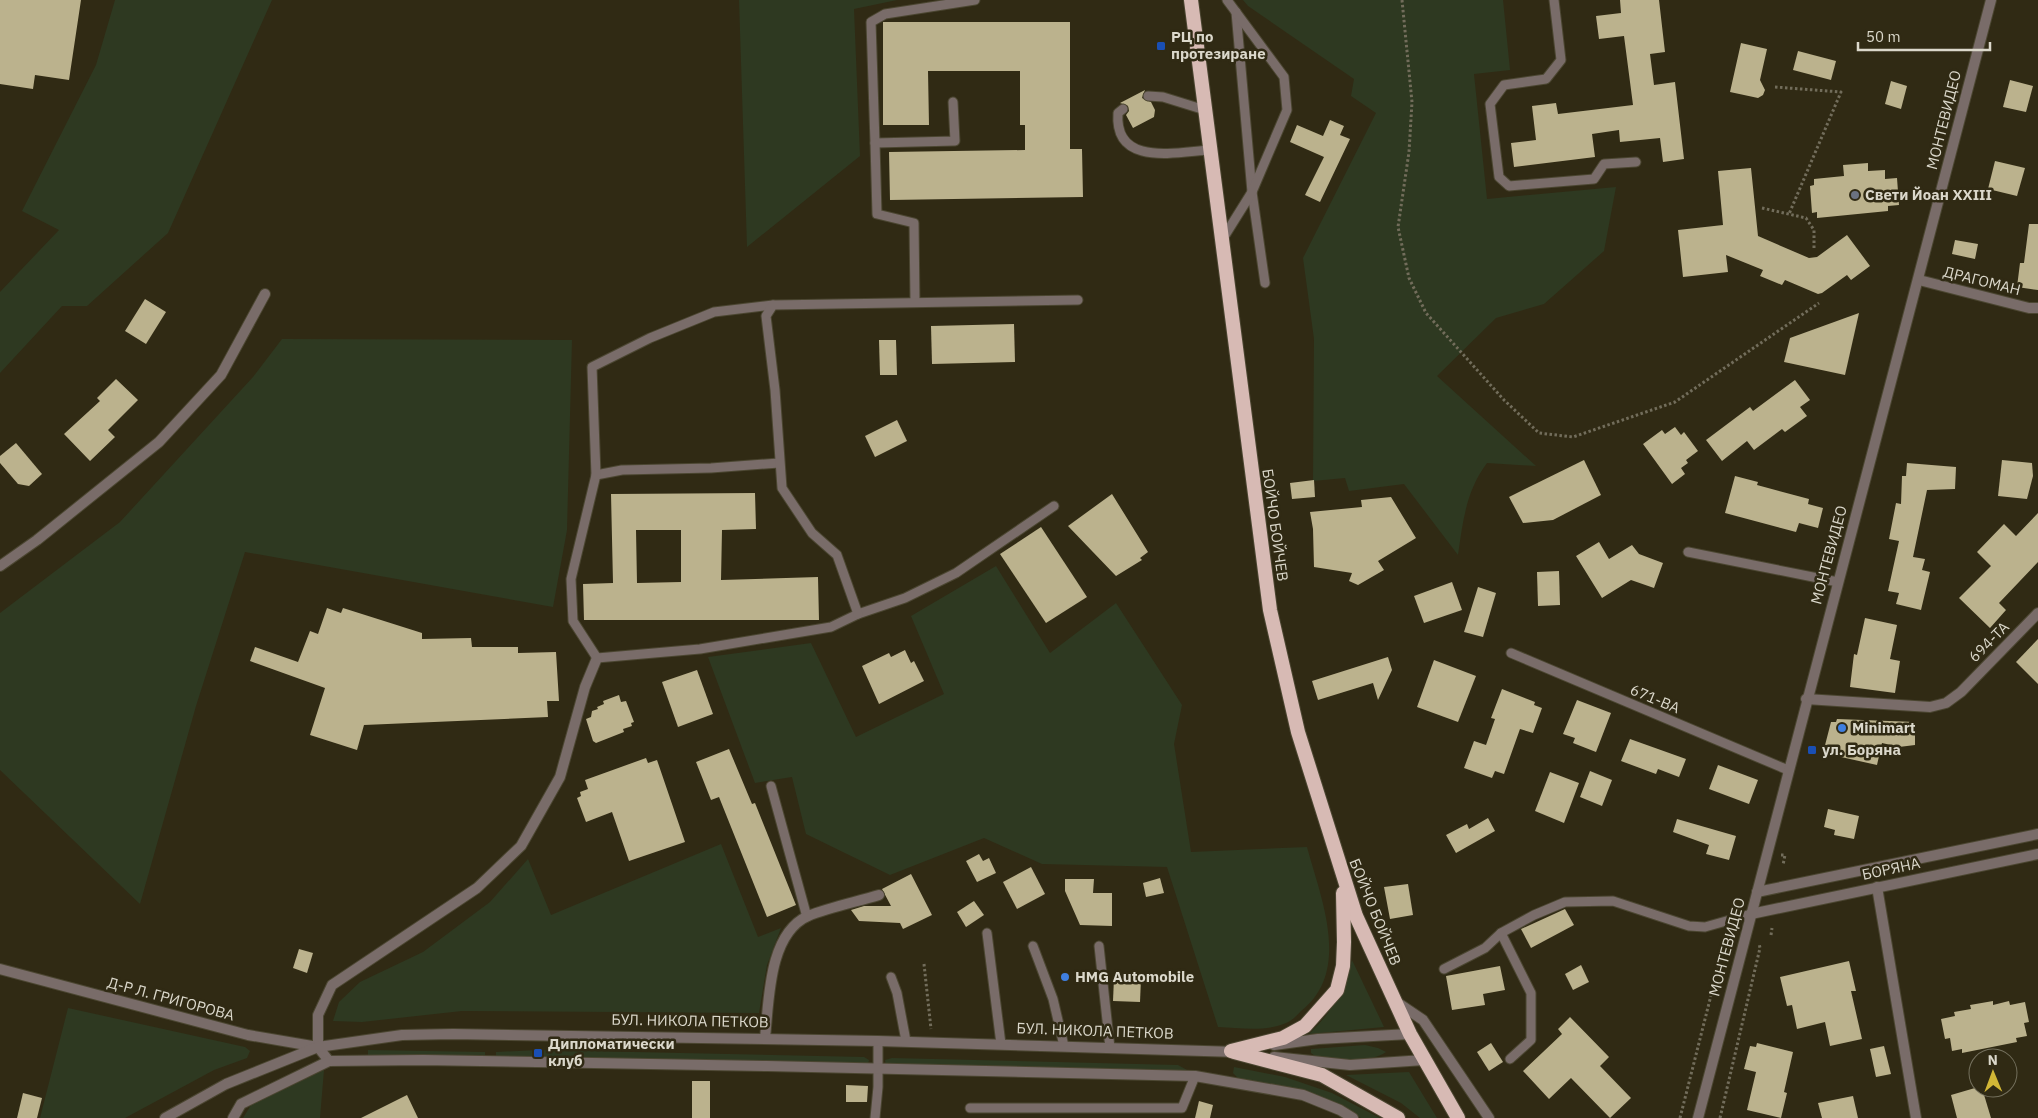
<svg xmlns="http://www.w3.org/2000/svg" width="2038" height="1118" font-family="'IBM Plex Sans',sans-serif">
<rect width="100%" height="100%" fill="#302a14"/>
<g fill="#2e3921">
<path d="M115,0H272L168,233L87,306H62L0,373V292L59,230L22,211L96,65Z"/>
<path d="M739,0H897L854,9L860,156L747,247Z"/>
<path d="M1243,0H1503L1510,70L1474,74L1487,199L1616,187L1604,251L1544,304L1496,318L1437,376L1536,466L1487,463C1466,491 1463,521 1458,555L1404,484L1349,491L1345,478L1313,481L1314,339L1303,258L1376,113L1351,96L1354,79L1248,6Z"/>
<path d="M282,339L572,340L567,530L553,607L245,552L196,706L140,904L0,770V613L120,522L253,377Z"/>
<path d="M996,566L1050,653L1116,603L1182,705L1174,744L1191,852L1307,847C1321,899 1352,971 1301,1011C1297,1015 1292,1021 1286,1023C1266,1032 1240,1028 1218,1027L1167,867L1042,864L984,838L890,875L806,834L792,777L755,783L708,657L811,643L856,737L944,694L911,616Z"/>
<path d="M721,844L758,937L781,928L767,965L759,1013L462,1011L362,1022L333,1021L339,1002L360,982L423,952L490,902L528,859L551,915Z"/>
<path d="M1352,960L1384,1027L1309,1034C1334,1010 1342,993 1352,960Z"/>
<path d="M68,1008L245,1047L250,1051L247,1058L214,1070L125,1118H40Z"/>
<path d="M1365,1045L1378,1048L1386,1052C1368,1065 1336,1057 1315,1056L1311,1053V1049Z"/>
<path d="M368,1050L485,1052V1058L368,1057Z"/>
<path d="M539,1050L864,1057L869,1060L868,1064L496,1058V1052Z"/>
<path d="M892,1058L1178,1065L1187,1070L1186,1075L886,1066L885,1060Z"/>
<path d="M1234,1067L1285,1077L1332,1093L1380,1118H1361L1330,1101L1239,1079L1233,1073Z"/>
<path d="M324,1070L320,1118H243L251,1105Z"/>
<path d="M1409,1072L1437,1118H1420L1401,1103L1346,1075Z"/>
</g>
<g fill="#bbb28d" fill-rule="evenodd">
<path d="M0,0H81L69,80L35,75L33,89L0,84Z"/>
<path d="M1620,0H1659L1665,52L1650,54L1654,85L1675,82L1684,159L1663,162L1660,138L1620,142L1619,130L1592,134L1595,157L1514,167L1511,143L1536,140L1532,106L1556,103L1558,114L1633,105L1624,36L1599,39L1596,16L1621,13Z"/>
<path d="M883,22H1070V149H1082L1083,197L890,200L889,152L1025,150V125H1020V71H928L929,125H883Z"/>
<path d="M1741,43L1767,49L1760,80L1765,90L1763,95L1758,98L1730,92Z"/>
<path d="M1798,51L1836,61L1831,80L1793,70Z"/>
<path d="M2010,80L2033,86L2026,112L2003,107Z"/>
<path d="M1891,81L1907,86L1901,109L1885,104Z"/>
<path d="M1145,90L1142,98L1151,102L1155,110L1154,117L1133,128L1126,115L1129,111L1128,106L1120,103Z"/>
<path d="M1330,120L1344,126L1340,135L1350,139L1320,202L1305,195L1324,157L1290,142L1297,125L1323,136Z"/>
<path d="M1995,161L2025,168L2017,196L1988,189Z"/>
<path d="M1868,163V171L1885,170V179L1897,178L1899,205L1888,206V211L1817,218V212L1812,213L1810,186L1814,185V179L1844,176L1843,165Z"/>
<path d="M1751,168L1758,236L1809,258L1817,257L1847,235L1870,266L1851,280L1847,275L1822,293L1818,294L1785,280L1782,285L1760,276L1763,270L1726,255L1728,272L1683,277L1678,230L1723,225L1718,171Z"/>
<path d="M2029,224H2038V290L2017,287L2020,263H2024Z"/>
<path d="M1955,240L1978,244L1975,259L1952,254Z"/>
<path d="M145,299L166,312L146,344L125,331Z"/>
<path d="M1859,313L1845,375L1784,362L1790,338Z"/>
<path d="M1014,324L1015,362L932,364L931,326Z"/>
<path d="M879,340H896L897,375H880Z"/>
<path d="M116,379L138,400L108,430L115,437L90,461L64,434L100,401L97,398Z"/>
<path d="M1795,380L1810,400L1800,407L1807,416L1785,432L1782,429L1754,450L1747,441L1722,461L1706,440L1750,407L1753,411Z"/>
<path d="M897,420L907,441L875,457L865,436Z"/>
<path d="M1675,427L1681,435L1684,432L1698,451L1686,460L1688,463L1681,468L1685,474L1672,484L1643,444L1662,430L1665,434Z"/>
<path d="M16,443L42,474L29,486L18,484L0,463V456Z"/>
<path d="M1584,460L1601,495L1553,520L1523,523L1509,497Z"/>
<path d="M2002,460L2032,463L2033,476L2027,499L1998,496Z"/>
<path d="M1907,463L1956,467L1955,489L1927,490L1913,557L1925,559L1922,570L1930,572L1921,610L1896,604L1899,593L1888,591L1899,541L1889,539L1896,503L1901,504L1902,476H1906Z"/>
<path d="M1735,476L1758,482L1757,485L1809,499L1808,504L1823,508L1818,528L1799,523L1796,532L1725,513Z"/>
<path d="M1314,480L1315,497L1292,499L1290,483Z"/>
<path d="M755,493L756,529L722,530L721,580L818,577L819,620H584L583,584L613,583L611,494ZM636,530H681V582L637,583Z"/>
<path d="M1112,494L1148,552L1140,558L1142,560L1116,576L1068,526Z"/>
<path d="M1391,497L1416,538L1378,561L1384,570L1358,585L1349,581L1352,573L1314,567L1313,529L1310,512L1362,507L1361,500Z"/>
<path d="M2038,513V562L1999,603L2006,610L1990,628L1959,598L1991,566L1977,552L2004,524L2016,536Z"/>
<path d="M1041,527L1087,597L1046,623L1000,554Z"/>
<path d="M1599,542L1609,559L1632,545L1639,554L1663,563L1654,588L1631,580L1602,598L1576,556Z"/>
<path d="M1559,571L1560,605L1538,606L1537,572Z"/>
<path d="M1452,582L1462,610L1424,623L1414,596Z"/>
<path d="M1478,587L1496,593L1483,637L1464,632Z"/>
<path d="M327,608L341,613L343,608L422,633V639L471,638L472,647H518V653L556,652L559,701H547L548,717L364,725L357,750L310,735L325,688L250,661L255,647L298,662L310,631L318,634Z"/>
<path d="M1865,618L1897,625L1890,659L1900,661L1895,693L1850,687L1854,654L1857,655Z"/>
<path d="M2038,639V684L2016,662Z"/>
<path d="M905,650L911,663L914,661L924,681L879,704L862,666L889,653L891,657Z"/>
<path d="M1388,657L1392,670L1378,700L1373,683L1318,700L1312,681Z"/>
<path d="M1434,660L1476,676L1458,722L1417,707Z"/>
<path d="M697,670L713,714L678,727L662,682Z"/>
<path d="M1502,689L1535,702L1534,705L1542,708L1533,733L1520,729L1504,774L1495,771L1492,778L1464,768L1474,741L1486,745L1495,719L1491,718Z"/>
<path d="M619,695L621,702L626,701L634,722L631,723L632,726L623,729L624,732L596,743L593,741L586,719L591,717L592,711L598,709L597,707L604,704L603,701Z"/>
<path d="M1577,700L1611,713L1596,752L1573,743L1575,738L1563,734Z"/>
<path d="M1837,719L1915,722V745L1899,747L1882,743L1877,765L1823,753L1831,722H1836Z"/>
<path d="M1630,739L1686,759L1679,777L1658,769L1656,774L1621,761Z"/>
<path d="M729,749L752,804L755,803L796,905L767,917L719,797L711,800L696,762Z"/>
<path d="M646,758L648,763L657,760L685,842L629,861L612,812L586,822L577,798L581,796L580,792L588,789L585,780Z"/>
<path d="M1718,765L1758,780L1749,804L1709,789Z"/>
<path d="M1590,771L1612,780L1602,806L1580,797Z"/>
<path d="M1550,772L1579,783L1564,823L1535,811Z"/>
<path d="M1828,809L1859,816L1854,839L1834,835L1835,830L1824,827Z"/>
<path d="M1488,818L1495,831L1456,853L1446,835L1467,824L1469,829Z"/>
<path d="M1677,819L1736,836L1729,860L1706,854L1709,845L1673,832Z"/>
<path d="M979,854L983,861L989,858L996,873L977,882L966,861Z"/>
<path d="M1031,867L1045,894L1017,909L1003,882Z"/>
<path d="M911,874L932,915L903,929L900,923L859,921L851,910L864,906H891L882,889Z"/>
<path d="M1160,878L1164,893L1146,897L1143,883Z"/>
<path d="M1065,879H1094L1093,893H1112V926L1080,925L1065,891Z"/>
<path d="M1408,884L1413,915L1390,919L1384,887Z"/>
<path d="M974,901L984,915L966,927L957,912Z"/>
<path d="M1565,909L1574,925L1531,948L1521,929Z"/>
<path d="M299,949L313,953L307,973L293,968Z"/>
<path d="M1849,961L1856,991H1851L1862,1039L1830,1046L1825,1022L1797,1029L1792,1005L1787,1006L1780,977Z"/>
<path d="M1581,965L1589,982L1573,990L1565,974Z"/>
<path d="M1500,966L1505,990L1483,994L1485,1005L1452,1010L1446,976Z"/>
<path d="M1114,978H1141L1140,1002L1113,1001Z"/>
<path d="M1993,1001V1005L2009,1001L2010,1005L2025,1002L2029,1022L2024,1023L2027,1036L2016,1038L2017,1042L1962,1053V1049L1952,1051L1950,1038L1945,1039L1941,1019L1955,1016L1954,1012L1971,1009L1970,1005Z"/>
<path d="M1570,1017L1609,1057L1600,1066L1631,1098L1610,1118L1571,1078L1549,1099L1523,1071L1562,1034L1558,1029Z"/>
<path d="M1491,1043L1503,1062L1489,1071L1477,1052Z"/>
<path d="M1757,1043L1793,1052L1784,1092L1787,1093L1781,1118L1747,1110L1756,1072L1744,1069L1750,1046L1756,1047Z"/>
<path d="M1884,1046L1891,1074L1876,1077L1870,1049Z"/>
<rect x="692" y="1081" width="18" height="37"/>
<path d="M846,1085L868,1086L867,1102H846Z"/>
<path d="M1975,1088H1982L1991,1118H1957L1951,1095Z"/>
<path d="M23,1093L42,1098L37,1118H17Z"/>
<path d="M407,1095L418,1118H361Z"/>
<path d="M1853,1096L1858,1118H1822L1818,1103Z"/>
<path d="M1199,1101L1213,1105L1210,1118H1195Z"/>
</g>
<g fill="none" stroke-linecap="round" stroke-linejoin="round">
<g stroke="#4b4631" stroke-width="11">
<g id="service">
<path d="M1554,0L1561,60L1546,79L1504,85L1490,104L1499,177L1509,186L1594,179L1604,164L1636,162"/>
<path d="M1236,12L1252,192L1265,283"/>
<path d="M1148,96L1163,97L1205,110"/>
<path d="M953,102L955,141L875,143L871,22L885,14L975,0"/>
<path d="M1123,109L1118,113C1114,167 1176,152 1210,150"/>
<path d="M875,143L877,214L914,223L915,302"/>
<path d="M1222,240L1252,192L1287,110L1284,77L1227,0"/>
<path d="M779,463L711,468L622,470L596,475L571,579L573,621L597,658L700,649L831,627L858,614L905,598L956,573L1054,506"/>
<path d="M596,475L592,367L650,338L714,312L773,305"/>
<path d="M1688,552L1838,582"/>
<path d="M858,614L837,555L812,533L782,488L775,390L766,316L773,305L1078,300"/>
<path d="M1511,653L1788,770"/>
<path d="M771,786L807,917"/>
<path d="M987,933L1001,1044"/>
<path d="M1501,933L1531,993V1040L1510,1059"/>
<path d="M1033,946L1053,999L1064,1046"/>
<path d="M1099,946L1110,1048"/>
<path d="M1444,969L1485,948L1501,933L1534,915L1565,902L1613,901L1689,926L1705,927L1751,914"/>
<path d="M891,977L897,993L906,1041"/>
<path d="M970,1108H1182L1195,1076"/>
<path d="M875,1118L878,1087V1041"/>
</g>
</g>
<g stroke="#4b4631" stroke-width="12">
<g id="minor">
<path d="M1919,280L2029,308H2038"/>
<path d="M0,566L37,540L159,442L221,375L265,294"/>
<path d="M1806,699L1930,707L1946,703L1961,692L2038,613"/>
<path d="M1877,887L1916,1118"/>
<path d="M0,969L248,1035L318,1047L329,1061"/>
<path d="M1395,1001L1423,1020L1489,1118"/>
<path d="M765,1038C769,1002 768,934 808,916C830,907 856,902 879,895"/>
<path d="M318,1047V1015L332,985L477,888L521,846L560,777L585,687L597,658"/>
<path d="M233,1118L241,1104L329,1061L423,1060L767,1066L1195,1076L1303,1095L1340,1110L1353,1118"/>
</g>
</g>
<g stroke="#4b4631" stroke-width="12">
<g id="tertiary">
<path d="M1757,892L2038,834"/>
<path d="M1751,914L2038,854"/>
<path d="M1274,1045L1318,1039L1410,1034"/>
<path d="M1274,1057L1350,1065L1424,1060"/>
<path d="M165,1118L226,1084L318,1047L402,1035L453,1034L878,1041L1237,1052"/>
<path d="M1698,1118L1991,0"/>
</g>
</g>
<g stroke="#4b4631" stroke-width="16">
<g id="trunk">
<path d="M1191,0L1270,610L1298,732L1356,916L1410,1034L1458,1118"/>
<path d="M1231,1051L1283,1038L1305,1026L1337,990L1343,966L1344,942L1343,893"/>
<path d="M1234,1052L1322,1075L1398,1118"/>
</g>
</g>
<g stroke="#726d5b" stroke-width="3" stroke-dasharray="2.5 2.5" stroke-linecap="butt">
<path d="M1402,0L1412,102L1409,152L1398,227L1409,278L1426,313L1504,400L1539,433L1573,437L1675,402L1819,303"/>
<path d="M1775,87L1841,92L1789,214"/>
<path d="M1762,208L1806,218L1814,230V248"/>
<path d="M1781,855H1785L1783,865"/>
<path d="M1771,935L1772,928"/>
<path d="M924,964L931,1029"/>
<path d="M1680,1118L1724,944L1731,937"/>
<path d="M1720,1118L1760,948L1759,943"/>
</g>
<use href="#service" stroke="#796c69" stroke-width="9"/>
<use href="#minor" stroke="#796c69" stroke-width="10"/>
<use href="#tertiary" stroke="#796c69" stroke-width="10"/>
<use href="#trunk" stroke="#d7bab4" stroke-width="14"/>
</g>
<g fill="#1a4fb4" stroke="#302a14" stroke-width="2">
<rect x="1156" y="41" width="10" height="10" rx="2.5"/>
<rect x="1807" y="745" width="10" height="10" rx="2.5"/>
<rect x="533" y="1048" width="10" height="10" rx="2.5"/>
</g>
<circle fill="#6b7280" stroke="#302a14" stroke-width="2" cx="1855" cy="195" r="5"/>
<g fill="#3f7fe0" stroke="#302a14" stroke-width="2">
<circle cx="1842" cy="728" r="5"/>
<circle cx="1065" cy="977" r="5"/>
</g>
<g text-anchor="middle" stroke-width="5" stroke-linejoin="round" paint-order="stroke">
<g font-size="15" font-weight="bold" fill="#dbd8cb" stroke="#302a14" text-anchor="start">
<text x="1171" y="42">РЦ по<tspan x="1171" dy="17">протезиране</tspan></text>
<text x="1865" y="200">Свети Йоан XXIII</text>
<text x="1852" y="733">Minimart</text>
<text x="1822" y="755">ул. Боряна</text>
<text x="1075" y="982">HMG Automobile</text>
<text x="548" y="1049">Дипломатически<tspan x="548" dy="17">клуб</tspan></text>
</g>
<g font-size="15" fill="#dbd8cb" stroke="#302a14">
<text transform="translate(1944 120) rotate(-76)" y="5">МОНТЕВИДЕО</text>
<text transform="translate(1982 281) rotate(14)" y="5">ДРАГОМАН</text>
<text transform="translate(1275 525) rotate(82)" y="5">БОЙЧО БОЙЧЕВ</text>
<text transform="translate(1829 555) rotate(-75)" y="5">МОНТЕВИДЕО</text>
<text transform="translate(1989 642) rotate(-45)" y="5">694-ТА</text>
<text transform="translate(1655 699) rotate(23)" y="5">671-ВА</text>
<text transform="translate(1891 869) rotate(-12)" y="5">БОРЯНА</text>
<text transform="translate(1375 912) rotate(68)" y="5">БОЙЧО БОЙЧЕВ</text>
<text transform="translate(1727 947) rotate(-75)" y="5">МОНТЕВИДЕО</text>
<text transform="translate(171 999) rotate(15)" y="5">Д-Р Л. ГРИГОРОВА</text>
<text transform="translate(690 1021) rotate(1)" y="5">БУЛ. НИКОЛА ПЕТКОВ</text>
<text transform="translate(1095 1031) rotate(2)" y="5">БУЛ. НИКОЛА ПЕТКОВ</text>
</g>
</g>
<g transform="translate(1993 1073) rotate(359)"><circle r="24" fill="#302a14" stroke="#74705d"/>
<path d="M0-4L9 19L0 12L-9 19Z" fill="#d2b736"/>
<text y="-8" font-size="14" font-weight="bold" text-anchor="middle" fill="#dbd8cb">N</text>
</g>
<path d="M1858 42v8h132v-8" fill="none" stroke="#dbd8cb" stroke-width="2.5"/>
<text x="1866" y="42" font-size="15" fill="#dbd8cb" stroke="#302a14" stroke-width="4" paint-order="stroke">50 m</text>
</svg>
